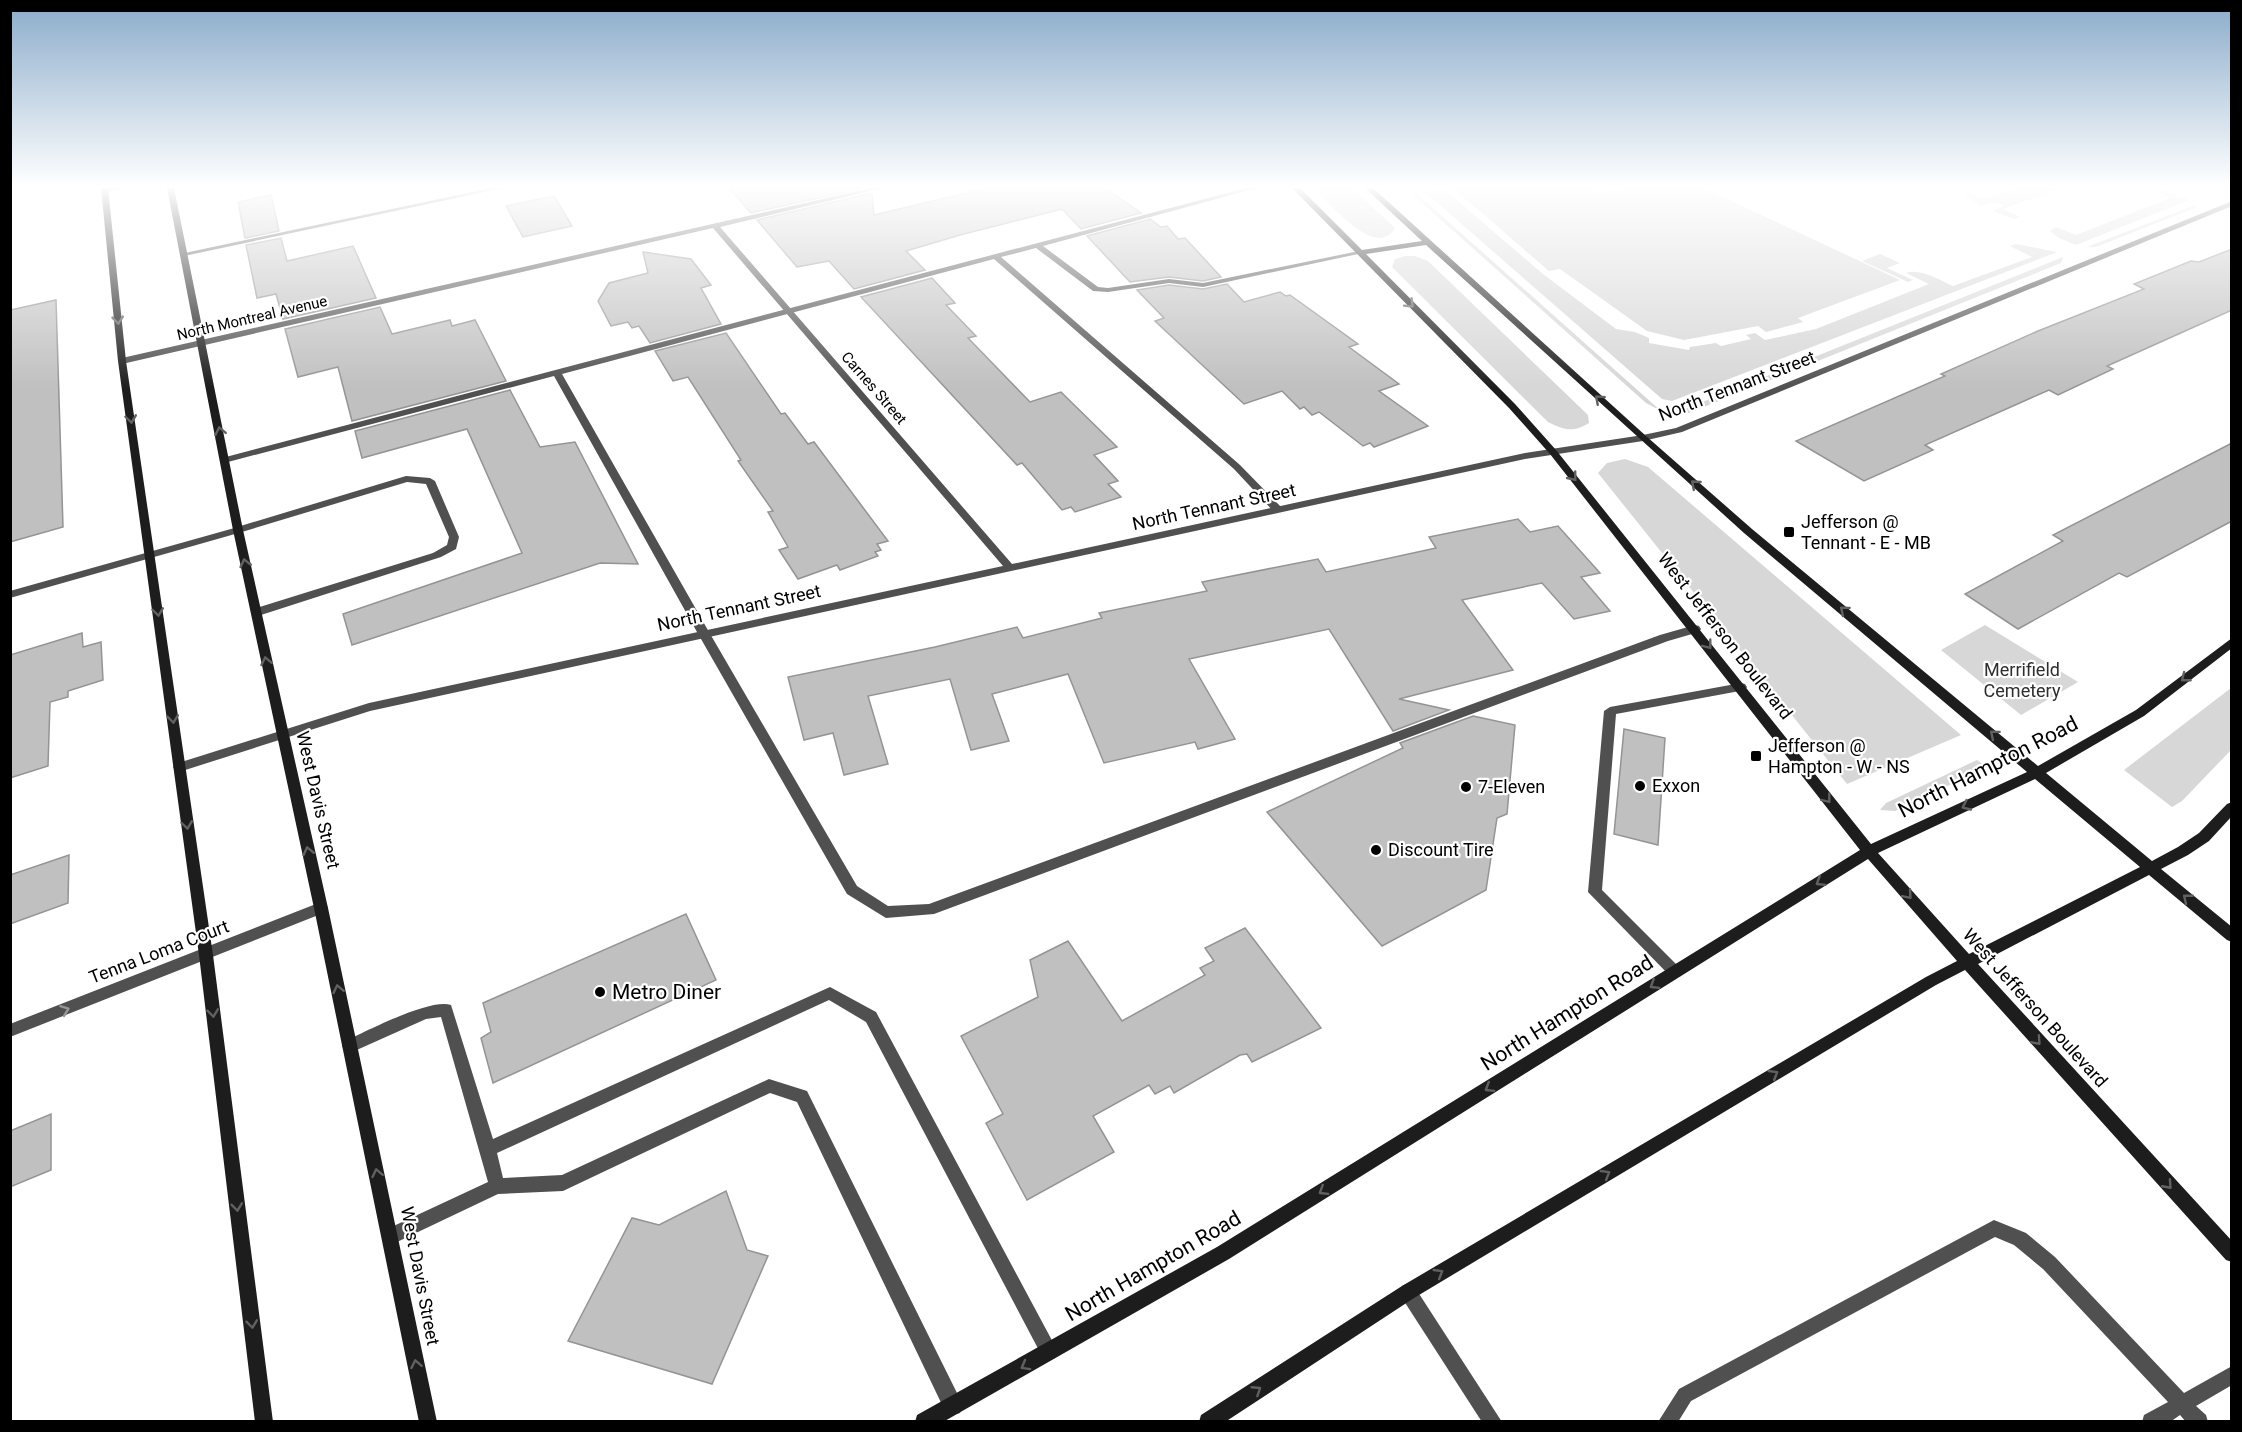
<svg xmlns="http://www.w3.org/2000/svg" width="2242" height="1432" font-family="Roboto,sans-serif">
<rect width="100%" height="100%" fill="#fff"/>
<g fill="#d7d7d7">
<path d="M1314,188H1352L1395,228C1376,261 1329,202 1314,188Z"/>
<path d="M1453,188H1594L1600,192L1632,188H1704L1900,280L1798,318L1803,322L1766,332L1758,326L1684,340L1647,331L1560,269L1549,271Z"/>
<path d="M2016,188H2062L2003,209L2020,217L2014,219L1992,211L2005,206L1995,202L1980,206L1966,195V191L1986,199Z"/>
<path d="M2152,189L2165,191L2189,200L2076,245L2059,238L2050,231L2056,227L2076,235L2170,198Z"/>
<path d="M1445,190L1543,274L1616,329L1635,332L1649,338V343L1689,350L1690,347L1716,343L1721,346L1751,339L1746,335L1755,333L1765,340L1816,329L1929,284L1906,273C1921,268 1939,280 1953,286L2032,257L2010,246L2016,244L2057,252L1672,401L1662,399L1425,192Z"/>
<path d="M1416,193L1661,411L1646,403L1412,194Z"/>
<path d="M2195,205V208L2096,247H2087Z"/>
<path d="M1880,254L1900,263L1887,268L1913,280L1908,282L1862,261Z"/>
<path d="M1405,256H1415L1428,261L1588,415L1589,423C1573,433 1564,430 1548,422L1392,267L1395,259Z"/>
<path d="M2063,257L2061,263L1689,413H1675Z"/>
<path d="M1625,459L1648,467L1961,735L1847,784L1598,473L1607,463Z"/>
<path d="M1985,625L2078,682L2021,715L1941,650Z"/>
<path d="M2231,688V750L2182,801L2172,807L2124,770Z"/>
<path d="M1977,760L1987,767L1895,811L1880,810L1886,803Z"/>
</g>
<g fill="#c0c0c0" stroke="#949494" stroke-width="1.5">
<path d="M729,188H863L751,213Z"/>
<path d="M987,188H1105L1141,213L1081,229L1062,209L960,235L906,251L925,270L854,289L829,261L797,267L757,220L872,193L874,215Z"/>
<path d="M271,195L279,231L245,238L238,202Z"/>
<path d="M554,196L572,226L523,237L506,206Z"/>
<path d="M1150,219L1161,227L1167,226L1178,239L1185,238L1221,277L1203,281L1169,277L1130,282L1087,236Z"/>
<path d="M281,238L287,261L353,246L376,298L283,319L276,294L257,298L246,245Z"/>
<path d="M2232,249V310L2107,366L2113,369L2058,395L2049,390L1925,445L1933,450L1864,481L1796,441L1945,376L1941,374L2038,331L2144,289L2134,284L2191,261L2199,262Z"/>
<path d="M643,252L691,259L711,285L701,288L721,324L650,343L639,326L632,328L628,322L611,326L598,301L609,283L648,273Z"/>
<path d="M932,278L955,303L946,305L976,336L968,338L1030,402L1061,392L1117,447L1094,455L1118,481L1108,484L1121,497L1075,512L1071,507L1062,510L1022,463L1017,465L861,297Z"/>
<path d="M1227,284L1244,302L1280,292L1286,296L1290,295L1358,344L1349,347L1399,384L1379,391L1428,426L1374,447L1370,443L1363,446L1319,412L1312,415L1304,407L1300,409L1282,391L1244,404L1155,321L1164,318L1137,290L1169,285L1203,289Z"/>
<path d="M56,300L63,527L10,542V310Z"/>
<path d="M380,307L392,334L450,320L452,326L475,320L506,381L352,421L338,367L298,377L285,329Z"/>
<path d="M726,333L781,414L785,413L808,444L814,442L888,541L877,544L881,550L875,552L878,556L840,570L837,565L798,579L779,550L788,547L768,512L773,511L738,461L741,460L688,377L673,381L655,351Z"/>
<path d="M510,390L540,447L575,442L638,564L600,563L352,645L343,614L522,553L467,429L362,458L355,431Z"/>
<path d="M2232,443V521L2127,577L2119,573L2018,629L1965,594L2063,541L2053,535Z"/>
<path d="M1518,519L1530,532L1558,526L1600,573L1581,577L1610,611L1574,619L1542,583L1462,600L1513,670L1399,699L1449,710L1393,731L1329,629L1189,659L1235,739L1198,749L1195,742L1104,763L1068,674L992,694L1009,741L971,750L950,679L868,696L888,764L844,775L833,733L804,740L788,677L935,647L1017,627L1023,638L1102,618L1099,613L1207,591L1202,582L1318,559L1326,572L1436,548L1429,537Z"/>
<path d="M82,633L83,647L101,642L103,680L68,691V697L50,702L48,766L10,778V655Z"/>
<path d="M1473,716L1515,725L1507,814L1497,818L1486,890L1382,946L1267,812L1403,748L1400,743Z"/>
<path d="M1624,729L1665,738L1658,845L1614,834Z"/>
<path d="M69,855L68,903L10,924V875Z"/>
<path d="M686,914L716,980L493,1083L481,1038L491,1032L483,1003Z"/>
<path d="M1245,928L1321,1028L1252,1062L1247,1054L1240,1055L1174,1093L1170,1086L1155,1094L1149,1085L1093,1116L1114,1152L1027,1200L986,1123L1003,1114L961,1036L1038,997L1030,960L1068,941L1122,1021L1205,975L1200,968L1214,961L1205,948Z"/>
<path d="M51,1114V1170L10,1187V1131Z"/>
<path d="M726,1191L747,1250L768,1256L712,1384L568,1341L632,1218L659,1225Z"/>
</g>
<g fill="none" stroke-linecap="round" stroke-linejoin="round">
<g fill="#505050" fill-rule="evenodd">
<path d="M491,188H503L184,256L180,254Z"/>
<path d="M1246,188H1257L1043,246L1098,287L1108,288L1169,279L1203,283L1359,251L1363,253L1203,287L1169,283L1108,292L1093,291L1036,248L1001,257L1240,465L1282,508V512H1274L1234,469L994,259L562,374L709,632L857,886L888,906L929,904L1660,635L1695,625L1699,626L1701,629L1699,632L1668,641L934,914L886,918L847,894L697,632L554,376L228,462H222L220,460L222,458Z"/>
<path d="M406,476L430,478L435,481L459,537L456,549L441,557L261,615H253L251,612L253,609L433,553L447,545L449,537L426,484L407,482L242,532H234L233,530L234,528Z"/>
<path d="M1741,683L1745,684L1747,687L1745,690L1616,714L1602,890L1680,968L1682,972L1680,976L1675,978L1670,976L1588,892L1604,711L1610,707Z"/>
<path d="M830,987L876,1012L1055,1346L1058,1352L1055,1358L1049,1361L1043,1358L866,1022L829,1000L497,1153L503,1178L562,1175L769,1079L807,1091L960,1399L962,1406L960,1413L953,1415L946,1413L797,1102L770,1093L563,1191L498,1194L397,1242L391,1244L385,1242L383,1236L385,1230L488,1182L441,1017L426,1019L350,1053L345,1051L342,1046L345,1041C367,1031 430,998 451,1005L493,1139Z"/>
<path d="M1994,1220L2026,1233L2055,1257L2184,1393L2232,1366V1385L2196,1406L2206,1415L2208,1422H2186L2180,1415L2170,1422H2142L2144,1415L2168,1402L2043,1269L2014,1245L1995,1237L1691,1401L1678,1422H1658L1679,1389Z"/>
<path d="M1408,1283L1414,1286L1502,1422H1482L1402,1298L1399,1292L1402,1286Z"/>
</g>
<g fill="#505050" fill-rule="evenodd">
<path d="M101,188H123L104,192L100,190Z"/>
<path d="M871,188H883L720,227L1012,564L1525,453L1643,435L1676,428L2232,201V206L1682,432L1643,441L1525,459L370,711L179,772L175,770L173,767L175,764L369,703L1003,566L713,228L122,364L118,361L122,358Z"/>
<path d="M238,527L242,528L243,530L242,532L10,598V591Z"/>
<path d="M321,902L326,904L328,908L326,912L10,1037V1024Z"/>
</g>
<g fill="#1d1d1d" fill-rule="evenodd">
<path d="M101,188H108L126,361L213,955L273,1422H255L199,955L118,361Z"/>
<path d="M167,188H174L243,530L328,908L437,1422H419L314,908L233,530Z"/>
<path d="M1292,188H1300L1362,250L1422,241L1365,188H1373L1646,436L1752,529L2038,766L2136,710L2232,638V648L2144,716L2046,773L2152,861L2178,847L2199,833L2227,804L2232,802V816L2209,841L2188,855L2161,869L2232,927V942L2227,940L2149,875L1978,964L2232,1241V1262L2226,1260L1965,970L1936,985L1414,1298L1225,1422H1199L1201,1415L1402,1286L1926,977L1957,961L1868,859L1229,1259L943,1422H915L917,1415L1217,1247L1860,850L1550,454L1509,408ZM1426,245L1744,533L2027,772L1871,844L1556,450L1515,404L1366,254ZM2035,779L2140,867L1969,954L1878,853Z"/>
</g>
</g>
<defs><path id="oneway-chevron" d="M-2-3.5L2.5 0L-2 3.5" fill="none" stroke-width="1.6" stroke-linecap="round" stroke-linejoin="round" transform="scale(1.5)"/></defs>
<g stroke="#616161">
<use href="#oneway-chevron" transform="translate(1410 304) rotate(45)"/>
<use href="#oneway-chevron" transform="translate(118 320) rotate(84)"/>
<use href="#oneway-chevron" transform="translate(1599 399) rotate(-138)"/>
<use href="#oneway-chevron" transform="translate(131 419) rotate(82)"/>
<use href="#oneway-chevron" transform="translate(220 431) rotate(-101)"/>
<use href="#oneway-chevron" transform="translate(1573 477) rotate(51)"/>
<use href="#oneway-chevron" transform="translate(1695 484) rotate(-139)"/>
<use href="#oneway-chevron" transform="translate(245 563) rotate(-103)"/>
<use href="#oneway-chevron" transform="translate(1844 610) rotate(-140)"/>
<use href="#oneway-chevron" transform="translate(158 612) rotate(82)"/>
<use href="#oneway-chevron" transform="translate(1708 645) rotate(52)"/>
<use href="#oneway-chevron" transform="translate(266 661) rotate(-101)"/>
<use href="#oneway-chevron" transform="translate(2185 678) rotate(142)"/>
<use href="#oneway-chevron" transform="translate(173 719) rotate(83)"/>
<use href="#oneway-chevron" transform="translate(1994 734) rotate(-140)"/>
<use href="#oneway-chevron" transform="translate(1827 799) rotate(52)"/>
<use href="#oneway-chevron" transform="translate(1966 806) rotate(155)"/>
<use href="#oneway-chevron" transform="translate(187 825) rotate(82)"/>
<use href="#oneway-chevron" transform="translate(308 851) rotate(-103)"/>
<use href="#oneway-chevron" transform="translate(1820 882) rotate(148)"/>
<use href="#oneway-chevron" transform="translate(1908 895) rotate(49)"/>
<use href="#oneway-chevron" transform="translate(2187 898) rotate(-141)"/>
<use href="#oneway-chevron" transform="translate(1654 985) rotate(148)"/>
<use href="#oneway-chevron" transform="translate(338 989) rotate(-102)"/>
<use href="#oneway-chevron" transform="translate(213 1013) rotate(83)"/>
<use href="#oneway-chevron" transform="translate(2037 1041) rotate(48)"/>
<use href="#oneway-chevron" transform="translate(1774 1074) rotate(-31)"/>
<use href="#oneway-chevron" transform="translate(1489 1088) rotate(148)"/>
<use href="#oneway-chevron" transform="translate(377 1173) rotate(-102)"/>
<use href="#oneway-chevron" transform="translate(1606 1174) rotate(-31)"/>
<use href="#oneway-chevron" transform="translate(2168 1185) rotate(48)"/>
<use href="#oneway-chevron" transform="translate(1323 1191) rotate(148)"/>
<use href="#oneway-chevron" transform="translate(237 1207) rotate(83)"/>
<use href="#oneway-chevron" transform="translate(1439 1273) rotate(-31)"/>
<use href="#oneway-chevron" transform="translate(252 1324) rotate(83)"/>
<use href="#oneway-chevron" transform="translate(416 1364) rotate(-101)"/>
<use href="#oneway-chevron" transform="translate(1025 1366) rotate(151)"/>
<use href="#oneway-chevron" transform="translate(1257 1390) rotate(-33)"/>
</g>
<use stroke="#969696" href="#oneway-chevron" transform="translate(65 1010) rotate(-21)"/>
<linearGradient id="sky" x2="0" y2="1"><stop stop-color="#8aabca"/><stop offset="0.48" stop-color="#fff"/><stop offset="1" stop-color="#fff" stop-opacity="0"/></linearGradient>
<rect width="2242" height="388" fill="url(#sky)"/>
<g fill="#000" stroke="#fff" stroke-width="2">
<rect x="1783" y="526" width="12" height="12" rx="3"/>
<rect x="1750" y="750" width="12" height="12" rx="3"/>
<circle cx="1640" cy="786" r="6"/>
<circle cx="1466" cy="787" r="6"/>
<circle cx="1376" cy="850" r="6"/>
<circle cx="600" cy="992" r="6"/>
</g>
<g text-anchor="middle" stroke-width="4.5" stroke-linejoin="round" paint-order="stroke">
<g font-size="15" fill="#000" stroke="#fff">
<text transform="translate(252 318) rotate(-13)" y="5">North Montreal Avenue</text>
<text transform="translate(874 388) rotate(49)" y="5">Carnes Street</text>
</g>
<g font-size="18" fill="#000" stroke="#fff">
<text transform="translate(1737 386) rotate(-21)" y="6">North Tennant Street</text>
<text transform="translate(1214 507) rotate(-12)" y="6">North Tennant Street</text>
<text transform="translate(739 608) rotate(-12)" y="6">North Tennant Street</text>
<text transform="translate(1725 636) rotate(52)" y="6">West Jefferson Boulevard</text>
<text transform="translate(318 800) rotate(77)" y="6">West Davis Street</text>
<text transform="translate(159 952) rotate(-21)" y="6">Tenna Loma Court</text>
<text transform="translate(2035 1008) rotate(48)" y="6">West Jefferson Boulevard</text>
<text transform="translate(420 1276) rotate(79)" y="6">West Davis Street</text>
</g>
<g font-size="18" fill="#000" stroke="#fff" text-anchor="start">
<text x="1801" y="528">Jefferson @<tspan x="1801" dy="21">Tennant - E - MB</tspan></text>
<text x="1768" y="752">Jefferson @<tspan x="1768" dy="21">Hampton - W - NS</tspan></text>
<text x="1652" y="792">Exxon</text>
<text x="1478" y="793">7-Eleven</text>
<text x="1388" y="856">Discount Tire</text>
</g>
<g font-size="18" fill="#2e2e2e" stroke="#fff">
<text x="2022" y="676">Merrifield<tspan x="2022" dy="21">Cemetery</tspan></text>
</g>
<g font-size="21" fill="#000" stroke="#fff">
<text transform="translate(1988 767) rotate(-27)" y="7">North Hampton Road</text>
<text transform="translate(1567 1013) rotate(-32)" y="7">North Hampton Road</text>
<text transform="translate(1153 1266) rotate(-30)" y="7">North Hampton Road</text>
</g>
<g font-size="21" fill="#000" stroke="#fff" text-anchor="start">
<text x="612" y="999">Metro Diner</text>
</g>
</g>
<rect width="2242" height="1432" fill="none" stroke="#000000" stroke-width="24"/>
</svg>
